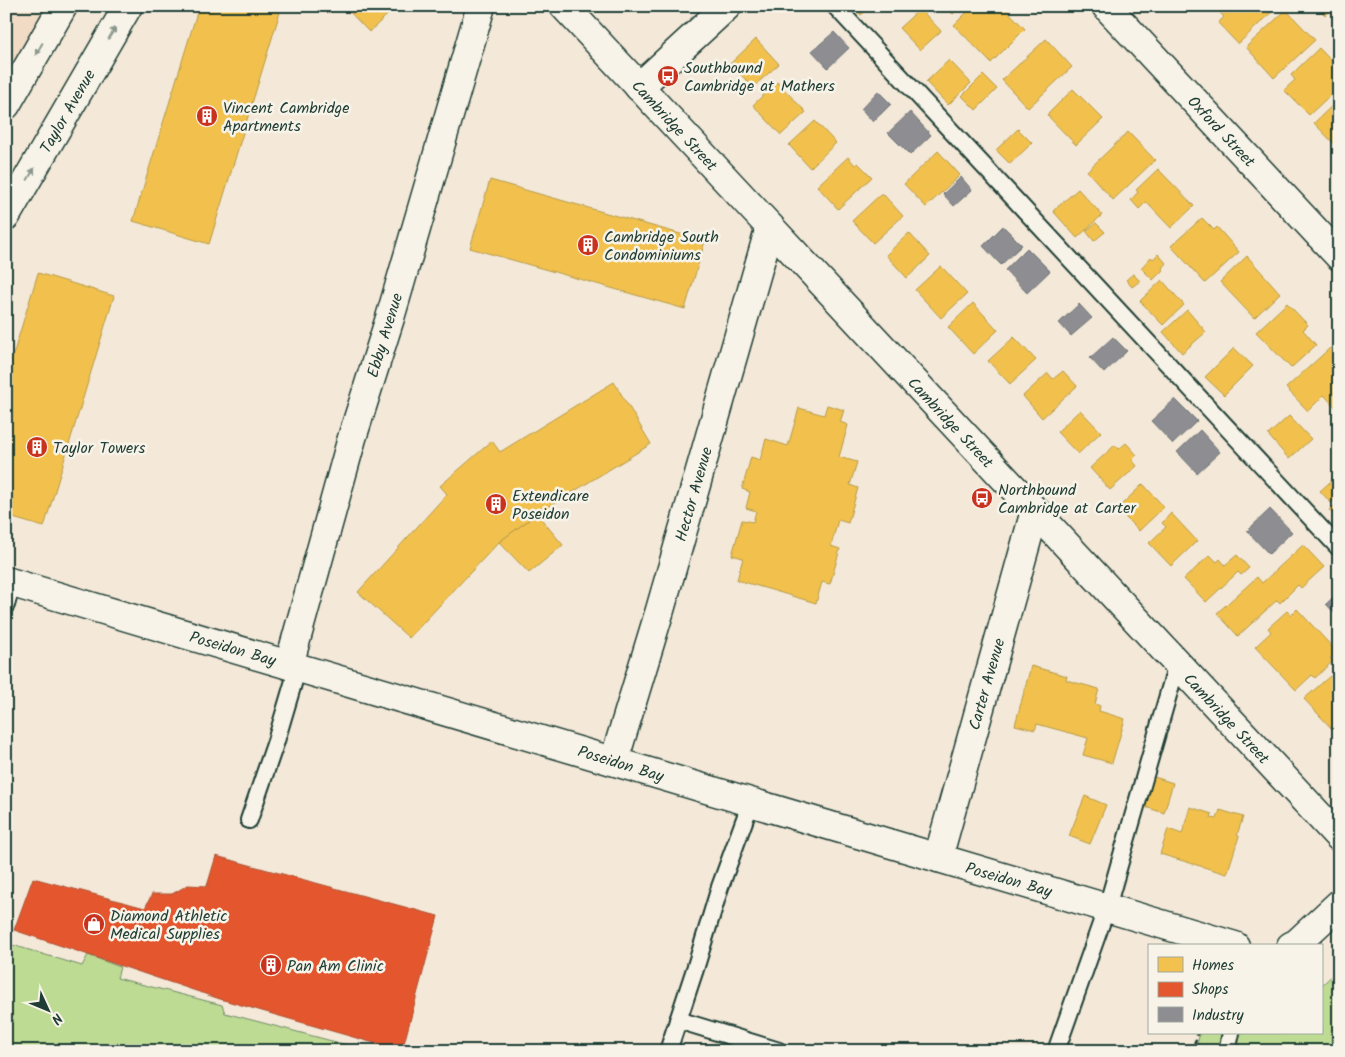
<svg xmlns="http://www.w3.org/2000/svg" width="1345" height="1057" font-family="Kalam,sans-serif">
<rect width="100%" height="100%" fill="#f4e8d8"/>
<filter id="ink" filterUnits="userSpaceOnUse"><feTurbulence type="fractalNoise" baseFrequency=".02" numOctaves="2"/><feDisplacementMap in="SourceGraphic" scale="10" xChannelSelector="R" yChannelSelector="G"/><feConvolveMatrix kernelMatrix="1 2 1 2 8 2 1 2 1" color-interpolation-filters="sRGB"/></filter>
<g filter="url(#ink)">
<path fill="#f1dbc5" d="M6,6H63L6,105Z"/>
<g fill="#bedb93" stroke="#6e8c64">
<path d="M6,943L82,966L88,955L120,967L117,978L222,1005L225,1013L370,1051H6Z"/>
<path d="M1339,969V1051H1195L1200,1033H1321V986Z"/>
</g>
<g fill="#f2c14e" stroke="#b39946">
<path d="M199,6H262L280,12L209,244L133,221Z"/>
<path d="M344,6H397L369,32Z"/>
<path d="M852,6H871L861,15Z"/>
<path d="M945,6H961L953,14Z"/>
<path d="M973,6H994L998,11L1003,6L1025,29L991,63L954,25Z"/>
<path d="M1213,6H1278L1238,44L1218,23L1224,17Z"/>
<path d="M1317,6H1334L1325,15Z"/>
<path d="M920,9L941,31L920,50L899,28Z"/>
<path d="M1286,10L1315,40L1274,78L1246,47Z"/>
<path d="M756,39L779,64L753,87L730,64Z"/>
<path d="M1046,39L1072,67L1028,108L1002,80Z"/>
<path d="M1319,48L1339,69V87L1309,115L1284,90L1295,80L1291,75Z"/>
<path d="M949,60L971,83L948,105L926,82Z"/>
<path d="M983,75L997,89L976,110L962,96Z"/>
<path d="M777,82L806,112L781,135L753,105Z"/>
<path d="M1073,89L1103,119L1076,145L1047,115Z"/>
<path d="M1339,99V149L1314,123Z"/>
<path d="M815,121L836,143L810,168L789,145Z"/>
<path d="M1018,129L1032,143L1010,164L996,150Z"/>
<path d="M1128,132L1155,160L1113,200L1087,171Z"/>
<path d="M938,151L960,175L926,207L904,184Z"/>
<path d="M848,157L855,165L858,163L872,177L838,209L817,186Z"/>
<path d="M1158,169L1194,206L1171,228L1146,202L1139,209L1131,200L1138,192L1136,190Z"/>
<path d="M490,180L705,241L685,309L470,248Z"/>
<path d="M1078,189L1102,215L1077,238L1053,211Z"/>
<path d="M882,193L903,216L873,243L852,221Z"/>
<path d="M1202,218L1214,230L1217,227L1239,252L1205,283L1171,246Z"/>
<path d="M1096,223L1105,232L1094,241L1086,231Z"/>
<path d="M909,233L930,256L907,278L886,255Z"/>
<path d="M1158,254L1166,263L1162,268L1163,270L1153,280L1141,268L1151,257L1153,259Z"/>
<path d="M1247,256L1280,293L1254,318L1220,282Z"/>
<path d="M941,266L967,294L941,318L915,290Z"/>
<path d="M38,273L114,296L44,527L6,516V378Z"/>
<path d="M1133,274L1140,281L1132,287L1126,280Z"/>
<path d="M1162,280L1184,305L1163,325L1140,301Z"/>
<path d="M973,303L998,330L973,354L948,327Z"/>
<path d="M1287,303L1308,325L1303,330L1316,345L1291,368L1256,332Z"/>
<path d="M1187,310L1206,332L1182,353L1163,332Z"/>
<path d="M1014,337L1036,360L1010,384L988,361Z"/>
<path d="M1234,348L1253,366L1224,395L1205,377Z"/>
<path d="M1330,348L1339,358V409L1338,410L1324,395L1308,411L1286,388Z"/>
<path d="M1063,371L1077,386L1042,418L1023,396L1048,373L1053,379Z"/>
<path d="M614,382L651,444L537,514L499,542L409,638L358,592L447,494L440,486L492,441L500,452Z"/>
<path d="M827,405L844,410L840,422L848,425L839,457L857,462L850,485L858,488L848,523L838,520L831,546L840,549L830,584L822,582L816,603L737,580L743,558L732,555L742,520L753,522L756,511L746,508L750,492L742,489L751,457L760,460L766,439L788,446L799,408L824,415Z"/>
<path d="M1080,410L1101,432L1078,454L1057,432Z"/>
<path d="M1289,416L1311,439L1289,459L1268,435Z"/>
<path d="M1126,443L1137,455L1132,460L1137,466L1110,490L1090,468L1115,445L1119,449Z"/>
<path d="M1339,474V496L1331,503L1320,491Z"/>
<path d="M1143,484L1164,507L1139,531L1117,509Z"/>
<path d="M1339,502V520L1329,510Z"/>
<path d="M1171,513L1197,541L1171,566L1149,543L1166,527L1162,523Z"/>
<path d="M537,514L563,545L529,573L499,542Z"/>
<path d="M1303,545L1324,567L1301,588L1298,585L1280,603L1277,600L1238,636L1217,613L1257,577L1262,583Z"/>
<path d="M1210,555L1217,562L1220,559L1225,565L1237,555L1249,568L1241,575L1238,572L1206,602L1184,579Z"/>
<path d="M1297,609L1337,652L1330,658L1333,661L1315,678L1312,675L1296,690L1255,647L1271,632L1268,628L1287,611L1291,615Z"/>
<path d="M1031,666L1067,676L1066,680L1099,689L1095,704L1100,706L1099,711L1125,719L1112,763L1083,755L1088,738L1037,724L1035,730L1015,725Z"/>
<path d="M1330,676L1339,685V729L1335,732L1304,699Z"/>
<path d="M1148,775L1173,783L1164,813L1139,805Z"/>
<path d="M1085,796L1106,805L1090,844L1069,836Z"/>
<path d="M1190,807L1212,814L1211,818L1217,819L1220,810L1243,817L1237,835L1239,836L1227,874L1160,854L1168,829L1182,834Z"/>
</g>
<path fill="#e4572e" stroke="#a94f30" d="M216,856L438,916L402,1051L220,999L14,930L33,878L145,908L152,894H172L188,885L207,886Z"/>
<g fill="#8d8d92" stroke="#6c7576">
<path d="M834,32L849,48L828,68L812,51Z"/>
<path d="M878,91L891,104L873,122L861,109Z"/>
<path d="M910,112L931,135L910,155L888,133Z"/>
<path d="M961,177L972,190L954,206L943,194Z"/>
<path d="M1003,226L1022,245L1001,265L983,246Z"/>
<path d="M1027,248L1050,271L1027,293L1005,270Z"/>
<path d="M1079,304L1092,318L1071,336L1059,323Z"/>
<path d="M1113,337L1127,351L1104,373L1090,358Z"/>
<path d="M1175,399L1197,421L1173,444L1151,421Z"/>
<path d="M1200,430L1220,452L1197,473L1177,452Z"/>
<path d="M1270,509L1292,532L1269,554L1247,531Z"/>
<path d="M1339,592V618L1326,604Z"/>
</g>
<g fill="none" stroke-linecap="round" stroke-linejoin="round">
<g stroke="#1f3d34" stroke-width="20">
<g id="lane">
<path d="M835,6L1339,548"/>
<path d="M6,605L12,583"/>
<path d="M249,820L276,741L298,667"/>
<path d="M678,1020L779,1051"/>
<path d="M668,1051L696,966L720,887L751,802"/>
<path d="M1056,1051L1107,907L1177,664"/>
<path d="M1227,1051L1231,1033"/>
</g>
</g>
<g stroke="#1f3d34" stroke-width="31">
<g id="street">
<path d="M1106,6L1339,256"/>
<path d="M639,87L727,6"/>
<path d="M6,581L1235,946"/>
<path d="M289,665L352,438L390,318L481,6"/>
<path d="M614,761L660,610L770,227"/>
<path d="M938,858L1035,511"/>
<path d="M1291,946L1297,943L1339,904"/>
</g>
</g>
<g stroke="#1f3d34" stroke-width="31">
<g id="secondary">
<path d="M564,6L1339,837"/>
<path d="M6,105L63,6"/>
<path d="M6,216L128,6"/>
</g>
</g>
<path stroke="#1f3d34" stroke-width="3" stroke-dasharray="4 4" stroke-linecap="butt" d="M1192,1051L1198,1033"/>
<use href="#lane" stroke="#f7f3e8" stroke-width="16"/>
<use href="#street" stroke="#f7f3e8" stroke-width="28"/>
<use href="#secondary" stroke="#f7f3e8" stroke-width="28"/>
</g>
<defs><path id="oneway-solid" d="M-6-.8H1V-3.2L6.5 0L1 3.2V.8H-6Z" transform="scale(1.25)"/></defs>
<g fill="#8b988e">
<use href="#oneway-solid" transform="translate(112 33) rotate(-60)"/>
<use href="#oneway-solid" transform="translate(39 49) rotate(120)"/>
<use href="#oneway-solid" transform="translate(31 174) rotate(-60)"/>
</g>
</g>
<defs>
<g id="bus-disc" transform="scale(1.125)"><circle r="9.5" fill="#c8321e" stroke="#f7f3e8"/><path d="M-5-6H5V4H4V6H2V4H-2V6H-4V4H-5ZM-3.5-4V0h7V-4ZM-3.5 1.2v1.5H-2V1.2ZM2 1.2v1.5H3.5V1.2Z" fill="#fff"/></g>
<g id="building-disc" transform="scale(1.125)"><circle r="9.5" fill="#c8321e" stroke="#f7f3e8"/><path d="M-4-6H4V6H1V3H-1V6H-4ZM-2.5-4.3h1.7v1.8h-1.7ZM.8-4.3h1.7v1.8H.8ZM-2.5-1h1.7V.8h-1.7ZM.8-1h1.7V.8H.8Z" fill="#fff"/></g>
<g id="shop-disc" transform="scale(1.125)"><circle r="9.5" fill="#c8321e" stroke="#f7f3e8"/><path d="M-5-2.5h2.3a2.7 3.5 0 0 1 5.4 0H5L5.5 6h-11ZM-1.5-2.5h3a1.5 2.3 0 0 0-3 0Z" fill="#fff"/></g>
</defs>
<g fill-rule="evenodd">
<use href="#bus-disc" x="668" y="76"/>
<use href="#building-disc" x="207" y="116"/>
<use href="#building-disc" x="588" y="245"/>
<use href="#building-disc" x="37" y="447"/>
<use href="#bus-disc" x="982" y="498"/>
<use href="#building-disc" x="496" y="504"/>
<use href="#shop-disc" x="94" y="924"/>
<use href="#building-disc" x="271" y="965"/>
</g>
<g text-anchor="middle" stroke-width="5" stroke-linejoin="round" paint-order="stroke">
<g font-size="16" fill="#1f3d34" stroke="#f7f3e8" text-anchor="start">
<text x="684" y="73">Southbound<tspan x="684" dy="18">Cambridge at Mathers</tspan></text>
<text x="223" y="113">Vincent Cambridge<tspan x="223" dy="18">Apartments</tspan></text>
<text x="604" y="242">Cambridge South<tspan x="604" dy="18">Condominiums</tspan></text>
<text x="53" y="453">Taylor Towers</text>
<text x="998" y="495">Northbound<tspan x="998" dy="18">Cambridge at Carter</tspan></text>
<text x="512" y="501">Extendicare<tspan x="512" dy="18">Poseidon</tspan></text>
<text x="110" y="921">Diamond Athletic<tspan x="110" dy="18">Medical Supplies</tspan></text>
<text x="287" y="971">Pan Am Clinic</text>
</g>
<g font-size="16" fill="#1f3d34" stroke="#f7f3e8">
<text transform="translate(67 111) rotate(-60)" y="6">Taylor Avenue</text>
<text transform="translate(675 125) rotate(47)" y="6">Cambridge Street</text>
<text transform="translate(1222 131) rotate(47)" y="6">Oxford Street</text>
<text transform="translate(384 335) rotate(-73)" y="6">Ebby Avenue</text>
<text transform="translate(951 422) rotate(47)" y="6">Cambridge Street</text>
<text transform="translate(693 494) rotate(-74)" y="6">Hector Avenue</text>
<text transform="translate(233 648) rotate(16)" y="6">Poseidon Bay</text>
<text transform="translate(986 684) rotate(-74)" y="6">Carter Avenue</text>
<text transform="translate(1227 718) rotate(47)" y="6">Cambridge Street</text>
<text transform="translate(621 763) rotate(17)" y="6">Poseidon Bay</text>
<text transform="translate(1009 879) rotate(16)" y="6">Poseidon Bay</text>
</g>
</g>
<rect width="1345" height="1057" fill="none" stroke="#f7f3e8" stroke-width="25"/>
<rect x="12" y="12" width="1320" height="1032" fill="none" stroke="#1f3d34" stroke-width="2" filter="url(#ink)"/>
<rect x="1148" y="944" width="175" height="90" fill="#f7f3e8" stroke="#a1aaa0"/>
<rect x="1158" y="957" width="25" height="15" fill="#f2c14e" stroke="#a1aaa0"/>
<text x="1192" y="970" font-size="15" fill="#1f3d34">Homes</text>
<rect x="1158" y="982" width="25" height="15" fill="#e4572e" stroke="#a1aaa0"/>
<text x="1192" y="994" font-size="15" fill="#1f3d34">Shops</text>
<rect x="1158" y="1007" width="25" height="15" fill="#8d8d92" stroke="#a1aaa0"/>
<text x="1192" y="1020" font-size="15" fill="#1f3d34">Industry</text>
<g transform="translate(48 1010) rotate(134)" stroke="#f7f3e8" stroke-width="4" paint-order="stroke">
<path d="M0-4L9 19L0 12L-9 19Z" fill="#1f3d34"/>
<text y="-8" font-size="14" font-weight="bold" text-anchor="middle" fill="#1f3d34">N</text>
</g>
</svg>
